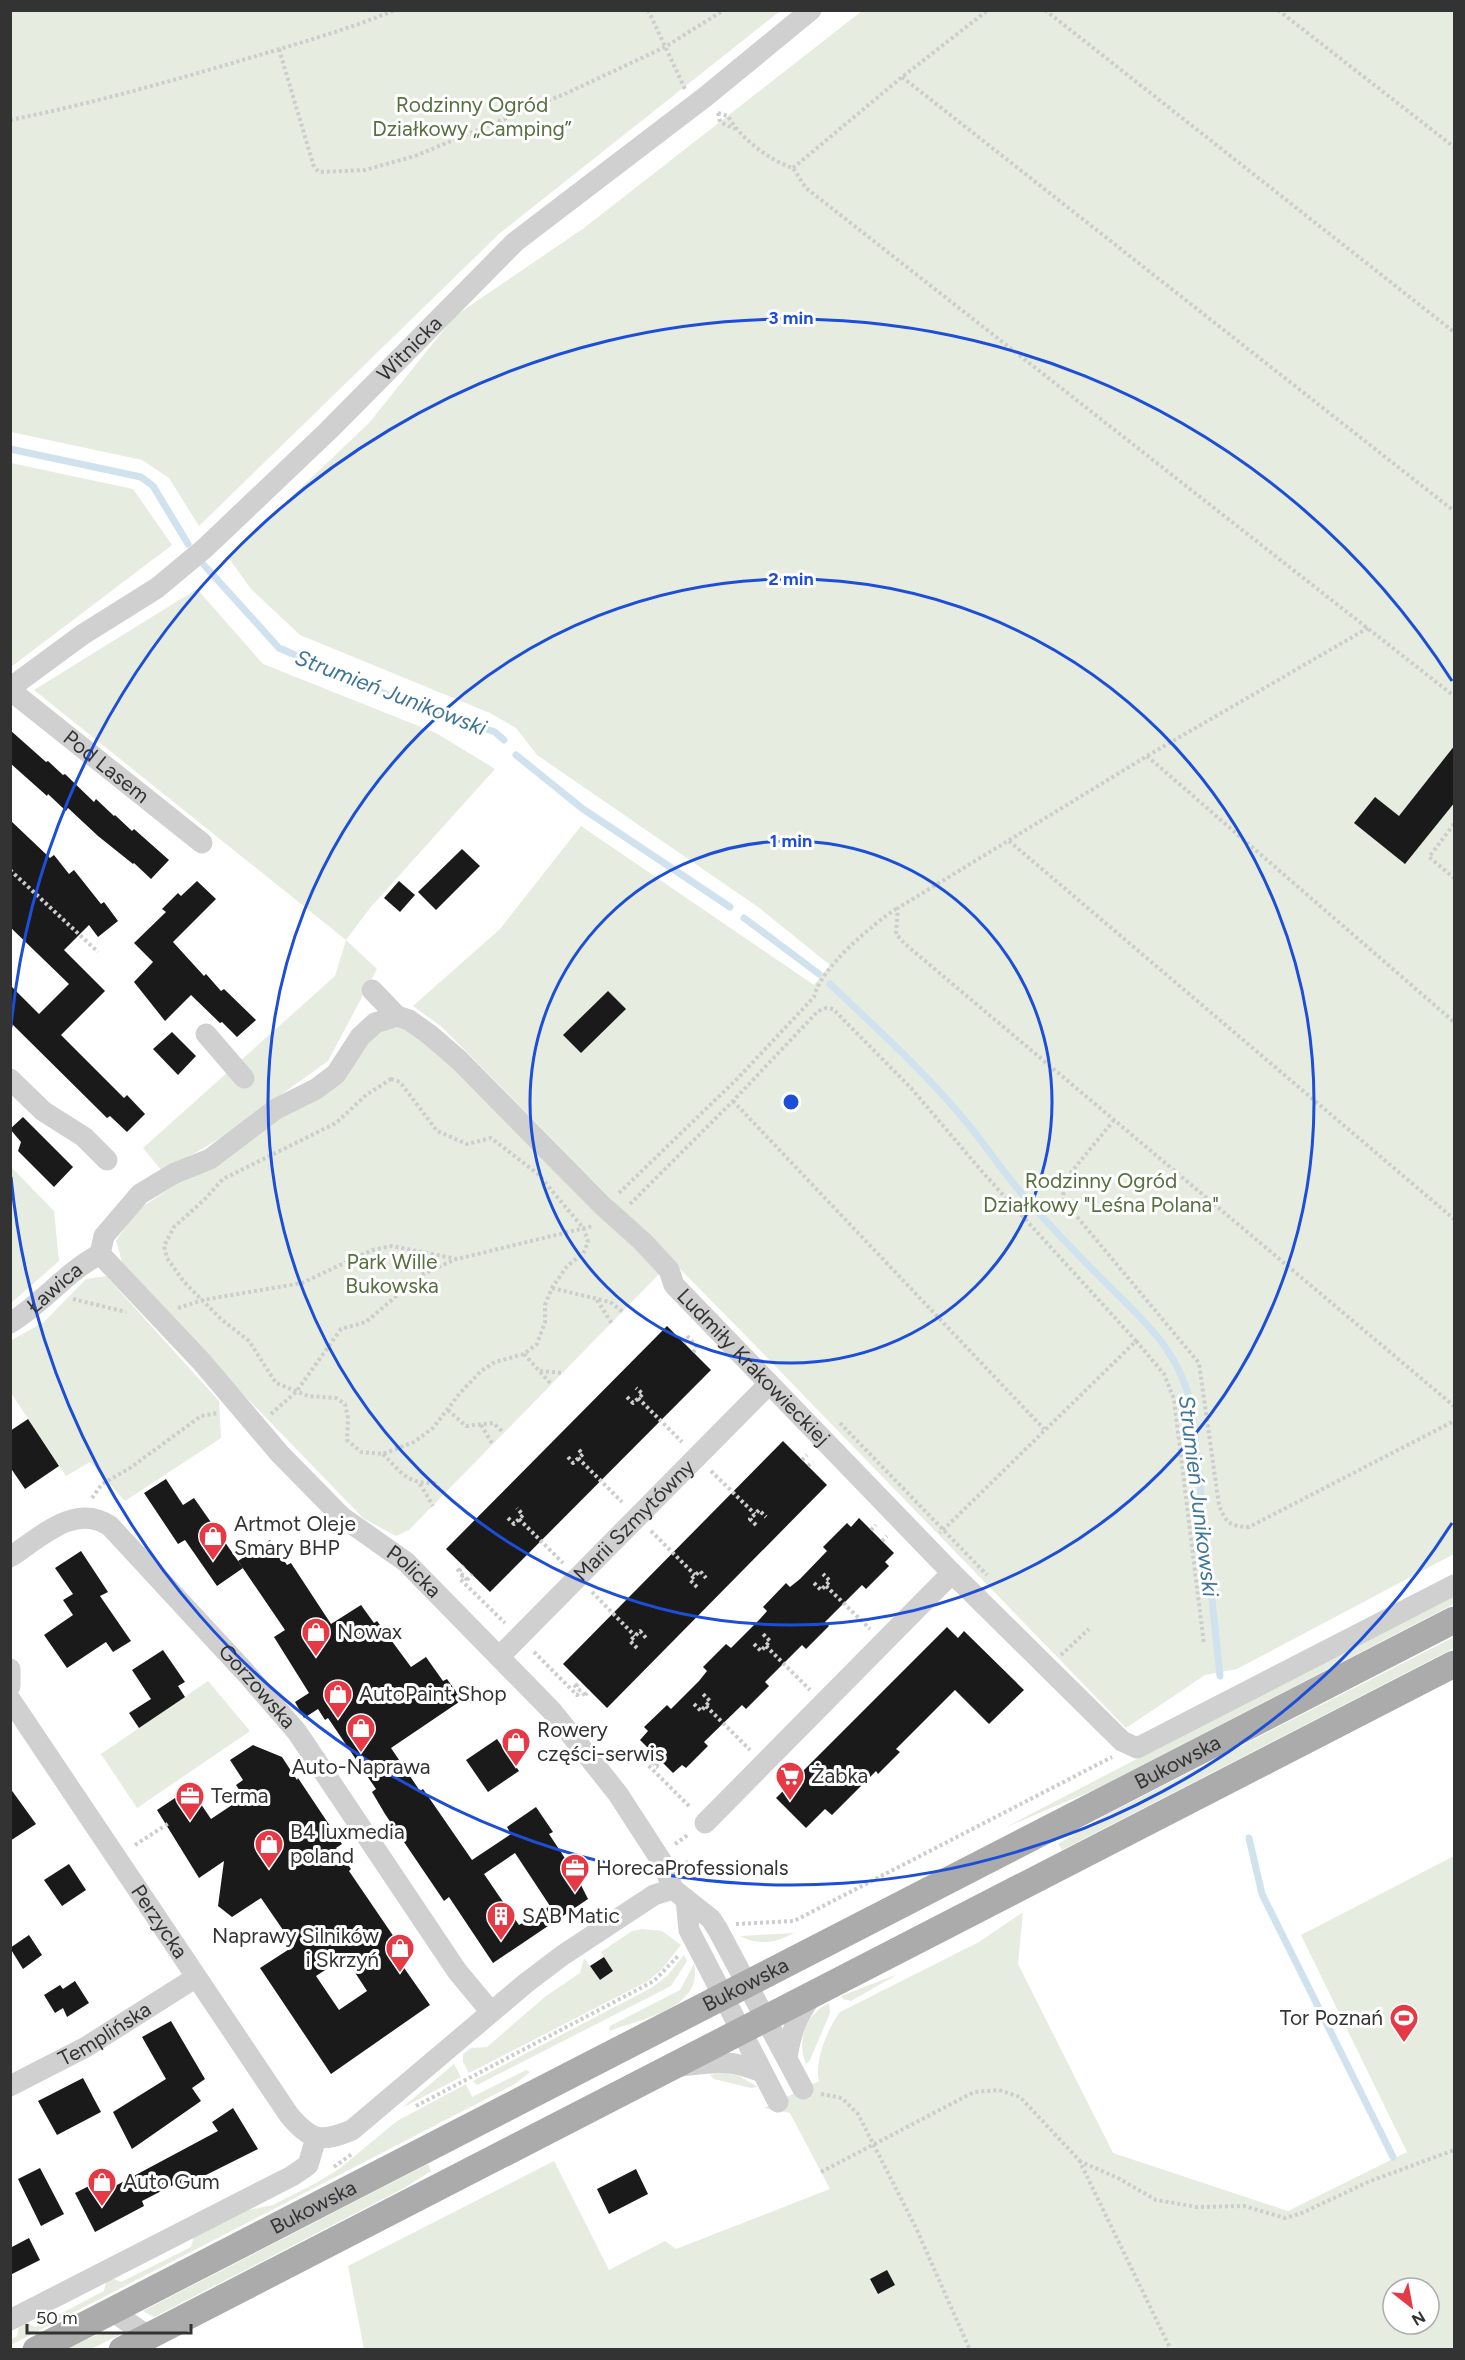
<svg xmlns="http://www.w3.org/2000/svg" width="1465" height="2360" font-family="Figtree,sans-serif">
<rect width="100%" height="100%" fill="#fff"/>
<g fill="#e6ecdf" fill-rule="evenodd">
<path d="M11,10H780V11L500,233L199,526L169,478L142,460L11,432Z"/>
<path d="M862,11H1454V1554L1237,1669L1205,1675L1126,1728L747,1337L442,1027L413,1006L500,929L581,826L814,985L830,965L758,907L537,755L516,728L490,713L300,635L251,589L228,557L369,423L455,316L584,228Z"/>
<path d="M11,463L133,489L172,545L11,667Z"/>
<path d="M197,589L263,664L436,733L495,769L370,908L346,940L377,969L328,1061L222,1137L163,1172L143,1148L335,976L346,940L34,690Z"/>
<path d="M396,1026L418,1030L661,1272L409,1530L396,1536L363,1518L125,1272L116,1241L136,1211L186,1178L372,1035Z"/>
<path d="M10,1166L54,1211L59,1261L11,1303Z"/>
<path d="M106,1276L219,1401L221,1438L125,1501L90,1462L66,1476L11,1393L10,1341L44,1322L86,1279Z"/>
<path d="M1454,1594V1604L1096,1789L1004,1828Z"/>
<path d="M1454,1637V1648L1062,1850L1058,1844L1106,1815Z"/>
<path d="M208,1681L250,1731L137,1808L101,1754Z"/>
<path d="M1454,1856V2349H364L348,2266L554,2161L609,2270L665,2241L676,2249L830,2189L790,2113L764,2108L819,2081C814,2062 828,2027 840,2012L979,1942L1023,1912L1018,1964L1113,2153L1288,2211L1407,2152L1301,1935ZM1393,2288H1429V2324H1393Z"/>
<path d="M642,1929L662,1931L681,1945L661,1970L648,1981L469,2073L463,2062V2054L471,2048L487,2047L546,1996L580,1973L584,1958L600,1980L613,1971L601,1952L632,1931Z"/>
<path d="M794,1933C775,1943 760,1946 740,1936Z"/>
<path d="M684,1955L687,1961L671,1986L477,2085L473,2081L651,1988L667,1976Z"/>
<path d="M694,1964C704,2009 640,2019 609,2031L610,2026L680,1990Z"/>
<path d="M898,1974L851,2001L843,1999L841,1996Z"/>
<path d="M829,2003L830,2013L810,2060L806,2064C796,2040 806,2014 829,2003Z"/>
<path d="M454,2064L461,2077L402,2108Z"/>
<path d="M526,2070L530,2072L515,2084L11,2345V2339L17,2336L19,2326L26,2322L35,2327L104,2291L106,2281L112,2278L121,2282L191,2247L194,2236L240,2212L273,2205L316,2183L339,2169L397,2121L466,2084L472,2097Z"/>
<path d="M725,2073L739,2076L758,2087L751,2088L714,2079L710,2075Z"/>
<path d="M428,2164L431,2171L406,2187L154,2317L143,2311Z"/>
<path d="M112,2332L120,2335L91,2349H67L94,2336Z"/>
</g>
<g fill="none" stroke-linecap="round" stroke-linejoin="round">
<g stroke="#cfe2ee" stroke-width="7">
<path d="M10,449L141,477L153,486L188,544"/>
<path d="M204,565L279,648L395,698L495,732L504,740"/>
<path d="M516,755L583,809L730,907"/>
<path d="M744,918L819,974"/>
<path d="M830,984C875,1027 922,1069 962,1117C986,1145 1005,1176 1030,1203C1052,1228 1075,1252 1099,1276C1141,1319 1178,1346 1192,1408L1220,1676"/>
<path d="M1249,1838L1262,1894L1393,2157"/>
</g>
</g>
<g fill="#1a1a1a" fill-rule="evenodd">
<path d="M10,730L46,762L48,761L63,775L65,774L94,802L96,799L114,816L115,815L132,831L134,829L169,860L151,879L134,863L133,864L98,836L68,808L66,811L48,794L47,796L10,763Z"/>
<path d="M1455,745V802L1405,864L1354,823L1375,797L1399,816Z"/>
<path d="M10,820L50,858L54,855L69,874L74,870L101,904L104,902L118,921L98,937L89,925L64,950L105,991L61,1035L124,1098L127,1095L145,1114L127,1132L110,1116L107,1118L10,1022V985L39,1014L69,984L10,927Z"/>
<path d="M462,849L480,866L436,910L418,892Z"/>
<path d="M197,881L216,899L173,942L204,976L206,974L221,991L224,989L256,1020L237,1037L222,1022L220,1023L191,995L165,1021L134,982L153,962L134,943L166,912L162,909L178,893L181,896Z"/>
<path d="M399,881L415,895L400,912L384,898Z"/>
<path d="M608,991L626,1009L581,1053L563,1035Z"/>
<path d="M172,1032L196,1056L178,1075L153,1049Z"/>
<path d="M23,1117L73,1167L54,1187L18,1151L21,1142L10,1129Z"/>
<path d="M667,1326L711,1370L490,1592L446,1549Z"/>
<path d="M28,1419L59,1466L25,1489L10,1467V1431Z"/>
<path d="M783,1441L827,1485L607,1708L563,1664Z"/>
<path d="M166,1479L183,1505L194,1498L243,1568L217,1586L185,1540L178,1544L144,1493Z"/>
<path d="M859,1518L894,1553L885,1562L889,1566L866,1589L862,1585L825,1622L829,1626L806,1649L802,1645L765,1682L769,1686L746,1709L742,1705L704,1742L708,1746L686,1768L682,1765L673,1773L640,1740L648,1731L644,1727L667,1705L671,1709L699,1681L707,1671L703,1667L726,1644L731,1648L759,1620L767,1611L763,1607L786,1583L790,1587L800,1579L827,1551L823,1547L847,1523L851,1527Z"/>
<path d="M270,1540L287,1565L291,1563L331,1624L361,1605L374,1623L377,1621L411,1667L426,1657L443,1681L447,1679L462,1700L391,1748L420,1791L423,1789L472,1860L511,1834L507,1827L536,1807L553,1832L549,1834L576,1875L588,1899L493,1963L449,1897L444,1901L385,1814L372,1792L376,1789L328,1718L325,1720L318,1709L304,1718L295,1702L309,1693L274,1637L285,1630L238,1561ZM515,1853L550,1906L519,1925L484,1874Z"/>
<path d="M81,1551L108,1592L100,1596L131,1641L113,1652L106,1642L67,1668L44,1635L73,1615L63,1600L73,1594L55,1568Z"/>
<path d="M947,1627L958,1638L964,1631L1024,1690L989,1724L955,1690L896,1749L900,1752L878,1774L876,1771L832,1815L825,1809L806,1828L776,1798Z"/>
<path d="M163,1650L185,1682L178,1686L185,1697L139,1728L129,1713L151,1699L132,1670Z"/>
<path d="M497,1739L519,1771L488,1792L466,1760Z"/>
<path d="M253,1745L282,1757L297,1780L298,1778L342,1844L336,1848L351,1869L349,1871L394,1937L386,1942L430,2005L331,2074L260,1968L294,1946L261,1898L232,1917L218,1906L224,1861L199,1878L157,1810L190,1788L211,1819L244,1797L236,1785L243,1780L230,1760ZM345,1957L367,1991L339,2010L316,1976Z"/>
<path d="M10,1788L36,1824L10,1841Z"/>
<path d="M69,1864L86,1890L62,1906L44,1880Z"/>
<path d="M29,1935L42,1955L23,1969L10,1948Z"/>
<path d="M604,1957L613,1971L600,1980L590,1966Z"/>
<path d="M75,1981L89,2003L67,2017L63,2008L55,2013L44,1995L60,1985L63,1989Z"/>
<path d="M171,2021L205,2079L192,2088L201,2101L132,2149L113,2112L166,2079L142,2037Z"/>
<path d="M83,2078L101,2112L57,2135L38,2101Z"/>
<path d="M233,2108L258,2149L182,2187L179,2182L142,2201L144,2206L95,2232L75,2193L95,2183L102,2193L218,2131L212,2122Z"/>
<path d="M40,2168L64,2214L41,2226L18,2179Z"/>
<path d="M636,2169L648,2194L609,2214L597,2189Z"/>
<path d="M29,2238L40,2260L10,2275V2248Z"/>
<path d="M887,2270L895,2285L878,2294L870,2279Z"/>
</g>
<g fill="none" stroke-linecap="round" stroke-linejoin="round">
<g stroke="#cdcdcd" stroke-width="4" stroke-dasharray="3 3" stroke-linecap="butt">
<path d="M648,10L685,89"/>
<path d="M1045,10L1454,332"/>
<path d="M1278,10L1454,147"/>
<path d="M279,49L314,167L319,172L365,170L415,156L567,93L665,47L724,10"/>
<path d="M902,77L1454,511"/>
<path d="M718,113L728,116C739,137 770,161 793,168L806,188L1454,696"/>
<path d="M718,113L720,122L735,129"/>
<path d="M10,120C90,104 168,82 246,59C296,44 347,30 395,10"/>
<path d="M793,168L902,77L988,10"/>
<path d="M1368,628L1147,756L898,908L896,934L905,944L1454,1406"/>
<path d="M1147,756L1454,1022"/>
<path d="M1454,824L1429,857L1454,878"/>
<path d="M1009,841L1454,1219"/>
<path d="M10,870L98,952"/>
<path d="M391,1079L400,1082L437,1131L467,1144L491,1138L538,1174L584,1229L588,1242L583,1254L567,1266L552,1288L545,1305V1322L537,1344L524,1354L495,1362L481,1371L460,1393L433,1428L414,1442L383,1454L361,1452L347,1440L348,1418L345,1404L336,1398L308,1396L276,1383L249,1341L221,1319L184,1282L167,1258L164,1246L174,1227L204,1200L223,1179L336,1123L366,1095Z"/>
<path d="M733,1101L1044,1429"/>
<path d="M1114,1120L1064,1181L1063,1200L1199,1363L1219,1505C1226,1523 1229,1526 1249,1527L1454,1421"/>
<path d="M619,1193L738,1078L814,997C820,968 872,925 897,908"/>
<path d="M630,1204L733,1101L818,1011L826,1008L833,1009L911,1088L985,1175L1136,1341L940,1533"/>
<path d="M552,1288L610,1302L623,1312"/>
<path d="M73,1299L126,1312"/>
<path d="M597,1300L612,1324"/>
<path d="M178,1308L203,1300L302,1283L372,1250L392,1246L457,1259L593,1226"/>
<path d="M687,1336L699,1349"/>
<path d="M1136,1341L1164,1374L1174,1399L1204,1645"/>
<path d="M684,1343L688,1338"/>
<path d="M693,1352L698,1347"/>
<path d="M524,1354L552,1385"/>
<path d="M540,1371L564,1373"/>
<path d="M627,1397L633,1403L643,1394L636,1388"/>
<path d="M638,1398L682,1442"/>
<path d="M448,1410L466,1426L493,1423L504,1433"/>
<path d="M271,1414L296,1392L341,1329L366,1322L421,1275L456,1259"/>
<path d="M840,1423L987,1575"/>
<path d="M481,1425L493,1445"/>
<path d="M383,1454C401,1472 407,1484 434,1483L445,1494"/>
<path d="M568,1457L573,1463L583,1454L577,1448"/>
<path d="M578,1458L622,1502"/>
<path d="M802,1460L807,1455"/>
<path d="M808,1466L813,1462"/>
<path d="M711,1471L755,1514"/>
<path d="M420,1484L433,1506"/>
<path d="M92,1498L102,1484L130,1468L201,1416L218,1413"/>
<path d="M508,1518L514,1524L523,1515L517,1508"/>
<path d="M519,1519L563,1563"/>
<path d="M756,1525L750,1519L759,1510L766,1517"/>
<path d="M871,1530L876,1525"/>
<path d="M651,1531L695,1575"/>
<path d="M882,1541L887,1536"/>
<path d="M457,1569L469,1582"/>
<path d="M459,1571L464,1566"/>
<path d="M463,1575L460,1579L505,1623"/>
<path d="M467,1580L472,1574"/>
<path d="M814,1583L821,1590L830,1581L823,1574"/>
<path d="M826,1586L870,1629"/>
<path d="M697,1587L690,1580L700,1571L706,1578"/>
<path d="M592,1592L635,1636"/>
<path d="M754,1644L761,1651L770,1641L763,1634"/>
<path d="M766,1646L810,1690"/>
<path d="M637,1648L630,1641L640,1631L646,1638"/>
<path d="M534,1652L577,1695L581,1691"/>
<path d="M1061,1655L1089,1629"/>
<path d="M574,1685L587,1697"/>
<path d="M576,1686L580,1681"/>
<path d="M585,1695L589,1690"/>
<path d="M694,1704L701,1711L710,1701L703,1694"/>
<path d="M706,1706L750,1750"/>
<path d="M644,1754L658,1768"/>
<path d="M646,1756L651,1751"/>
<path d="M651,1761L648,1765L691,1808"/>
<path d="M656,1766L661,1762"/>
<path d="M675,1844L689,1834"/>
<path d="M135,1845L169,1823"/>
<path d="M686,1861L698,1880"/>
<path d="M736,1924L794,1921L1112,1757"/>
<path d="M821,2094L842,2098L858,2114L916,2228L970,2350"/>
<path d="M416,2106L654,1981L678,1956"/>
<path d="M1079,2161L1118,2178L1156,2200L1197,2207L1244,2206L1285,2218L1302,2213L1368,2182L1454,2150"/>
<path d="M334,2167L352,2154"/>
<path d="M821,2172L974,2092L999,2090L1020,2097L1079,2160L1171,2350"/>
</g>
<g stroke="#d0d0d0" stroke-width="21">
<path id="s1" d="M10,688L82,635L157,588L205,548L329,430L515,242L705,97L811,10"/>
<path id="s2" d="M10,690L202,843"/>
<path id="s3" d="M372,990L397,1016L409,1020L430,1035L459,1060L603,1206L643,1242L669,1270L674,1285L952,1573L1122,1741L1137,1748L1454,1585"/>
<path d="M206,1034L244,1078"/>
<path d="M10,1079L43,1111L84,1137L107,1160"/>
<path id="s4" d="M100,1254L201,1361L280,1454L342,1517L406,1562L552,1711L618,1794L662,1862L673,1889"/>
<path d="M100,1254L104,1236L140,1194L175,1173L210,1159L276,1109L316,1089L336,1074L360,1037L375,1023L397,1016"/>
<path id="s5" d="M10,1323C43,1303 66,1272 100,1254"/>
<path id="s6" d="M10,1557C40,1538 75,1502 110,1526L246,1673L297,1732L457,1971L491,2012"/>
<path id="s7" d="M499,1657L769,1384"/>
<path d="M10,1669V1686"/>
<path id="s8" d="M10,1699L289,2115C311,2141 321,2143 352,2130L526,1983L563,1955L654,1895L673,1889L711,1919L718,1930L803,2089"/>
<path d="M705,1823L952,1573"/>
<path d="M686,1899L689,1930L778,2102"/>
<path d="M787,2058C791,2031 797,2016 813,1994"/>
<path d="M682,2066C716,2062 729,2059 762,2072"/>
<path id="s9" d="M10,2086L86,2047L195,1978"/>
<path d="M112,2311L148,2336"/>
<path d="M10,2320L292,2176L308,2165L316,2138"/>
</g>
<g stroke="#ababab" stroke-width="27">
<path id="s10" d="M36,2350L1454,1620"/>
<path d="M122,2350L1454,1664"/>
</g>
</g>
<g fill="none" stroke="#1d4ed8" stroke-width="3">
<circle cx="791" cy="1102" r="261"/>
<circle cx="791" cy="1102" r="523"/>
<path d="M1452 1523A784 784 0 0 1 11 1177M11 1027A784 784 0 0 1 1452 681"/>
</g>
<defs>
<g id="shop-pin" transform="scale(1.5)"><path d="M0 17L-7.5 6A9.5 9.5 0 1 1 7.5 6Z" fill="#e63946" stroke="#fff"/><path d="M-5-2.5h2.3a2.7 3.5 0 0 1 5.4 0H5L5.5 6h-11ZM-1.5-2.5h3a1.5 2.3 0 0 0-3 0Z" fill="#fff"/></g>
<g id="supermarket-pin" transform="scale(1.5)"><path d="M0 17L-7.5 6A9.5 9.5 0 1 1 7.5 6Z" fill="#e63946" stroke="#fff"/><path d="M-6-5.5h2.5l.6 2H6L4.5 2H-2.5L-4.4-4H-6ZM-1.5 3.2a1.3 1.3 0 1 0 .1 0ZM3 3.2a1.3 1.3 0 1 0 .1 0Z" fill="#fff"/></g>
<g id="office-pin" transform="scale(1.5)"><path d="M0 17L-7.5 6A9.5 9.5 0 1 1 7.5 6Z" fill="#e63946" stroke="#fff"/><path d="M-6-3h4V-5.5h4V-3h4V5H-6ZM-1-4.5V-3h2v-1.5ZM-6 0V1H6V0Z" fill="#fff"/></g>
<g id="building-pin" transform="scale(1.5)"><path d="M0 17L-7.5 6A9.5 9.5 0 1 1 7.5 6Z" fill="#e63946" stroke="#fff"/><path d="M-4-6H4V6H1V3H-1V6H-4ZM-2.5-4.3h1.7v1.8h-1.7ZM.8-4.3h1.7v1.8H.8ZM-2.5-1h1.7V.8h-1.7ZM.8-1h1.7V.8H.8Z" fill="#fff"/></g>
<g id="stadium-pin" transform="scale(1.5)"><path d="M0 17L-7.5 6A9.5 9.5 0 1 1 7.5 6Z" fill="#e63946" stroke="#fff"/><path d="M0-5a6.5 5 0 1 0 0 10a6.5 5 0 1 0 0-10ZM-3.5-1.8h7v3.6h-7Z" fill="#fff"/></g>
</defs>
<g fill-rule="evenodd">
<use href="#shop-pin" x="213" y="1536"/>
<use href="#shop-pin" x="316" y="1632"/>
<use href="#shop-pin" x="338" y="1694"/>
<use href="#shop-pin" x="361" y="1728"/>
<use href="#shop-pin" x="516" y="1742"/>
<use href="#supermarket-pin" x="790" y="1776"/>
<use href="#office-pin" x="190" y="1796"/>
<use href="#shop-pin" x="269" y="1844"/>
<use href="#office-pin" x="575" y="1868"/>
<use href="#building-pin" x="501" y="1916"/>
<use href="#shop-pin" x="400" y="1948"/>
<use href="#stadium-pin" x="1404" y="2018"/>
<use href="#shop-pin" x="102" y="2182"/>
</g>
<g text-anchor="middle" stroke-width="6" stroke-linejoin="round" paint-order="stroke">
<g font-size="21" fill="#56703f" stroke="#fff">
<text x="472" y="112">Rodzinny Ogród<tspan x="472" dy="24">Działkowy „Camping”</tspan></text>
<text x="1101" y="1188">Rodzinny Ogród<tspan x="1101" dy="24">Działkowy "Leśna Polana"</tspan></text>
<text x="392" y="1269">Park Wille<tspan x="392" dy="24">Bukowska</tspan></text>
</g>
<g font-size="21" fill="#333" stroke="#fff">
<text dy="7" stroke="none"><textPath href="#s1" startOffset="526">Witnicka</textPath></text>
<text dy="7" stroke="none"><textPath href="#s2" startOffset="123">Pod Lasem</textPath></text>
<text dy="7" stroke="none"><textPath href="#s5" startOffset="57">Ławica</textPath></text>
<text dy="7" stroke="none"><textPath href="#s3" startOffset="540">Ludmiły Krakowieckiej</textPath></text>
<text dy="7" stroke="none"><textPath href="#s7" startOffset="192">Marii Szmytówny</textPath></text>
<text dy="7" stroke="none"><textPath href="#s4" startOffset="448">Policka</textPath></text>
<text dy="7" stroke="none"><textPath href="#s6" startOffset="330">Gorzowska</textPath></text>
<text dy="7" stroke="none"><textPath href="#s10" startOffset="1284">Bukowska</textPath></text>
<text dy="7" stroke="none"><textPath href="#s8" startOffset="268">Perzycka</textPath></text>
<text dy="7" stroke="none"><textPath href="#s10" startOffset="798">Bukowska</textPath></text>
<text dy="7" stroke="none"><textPath href="#s9" startOffset="108">Templińska</textPath></text>
<text dy="7" stroke="none"><textPath href="#s10" startOffset="312">Bukowska</textPath></text>
</g>
<g font-size="21" fill="#333" stroke="#fff" text-anchor="start">
<text x="234" y="1531">Artmot Oleje<tspan x="234" dy="24">Smary BHP</tspan></text>
<text x="337" y="1639">Nowax</text>
<text x="359" y="1701">AutoPaint Shop</text>
<text x="537" y="1737">Rowery<tspan x="537" dy="24">części-serwis</tspan></text>
<text x="361" y="1774" text-anchor="middle">Auto-Naprawa</text>
<text x="811" y="1783">Żabka</text>
<text x="211" y="1803">Terma</text>
<text x="290" y="1839">B4 luxmedia<tspan x="290" dy="24">poland</tspan></text>
<text x="596" y="1875">HorecaProfessionals</text>
<text x="522" y="1923">SAB Matic</text>
<text x="379" y="1943" text-anchor="end">Naprawy Silników<tspan x="379" dy="24">i Skrzyń</tspan></text>
<text x="1383" y="2025" text-anchor="end">Tor Poznań</text>
<text x="123" y="2189">Auto Gum</text>
</g>
<g font-size="22" font-style="italic" fill="#3f7597" stroke="#fff">
<text transform="translate(391 692) rotate(21)" y="8">Strumień Junikowski</text>
<text transform="translate(1199 1496) rotate(83)" y="8">Strumień Junikowski</text>
</g>
</g>
<circle cx="791" cy="1102" r="9" fill="#1d4ed8" stroke="#fff" stroke-width="3"/>
<g font-size="18" text-anchor="middle" font-weight="bold" fill="#1d4ed8" stroke="#fff" stroke-width="6" stroke-linejoin="round" paint-order="stroke">
<text x="791" y="324">3 min</text>
<text x="791" y="585">2 min</text>
<text x="791" y="847">1 min</text>
</g>
<rect width="1465" height="2360" fill="none" stroke="#333333" stroke-width="24"/>
<g transform="translate(1411 2306) rotate(149)"><circle r="28" fill="#ffffff" stroke="#adadad" stroke-width="1.5"/>
<path d="M0-4.5L10 22L0 15L-10 22Z" fill="#e63946"/>
<text y="-9" font-size="16" font-weight="bold" text-anchor="middle" fill="#333333">N</text>
</g>
<path d="M27 2324v9h164v-9" fill="none" stroke="#333333" stroke-width="3"/>
<text x="36" y="2324" font-size="18" fill="#333333" stroke="#ffffff" stroke-width="4.5" paint-order="stroke">50 m</text>
</svg>
